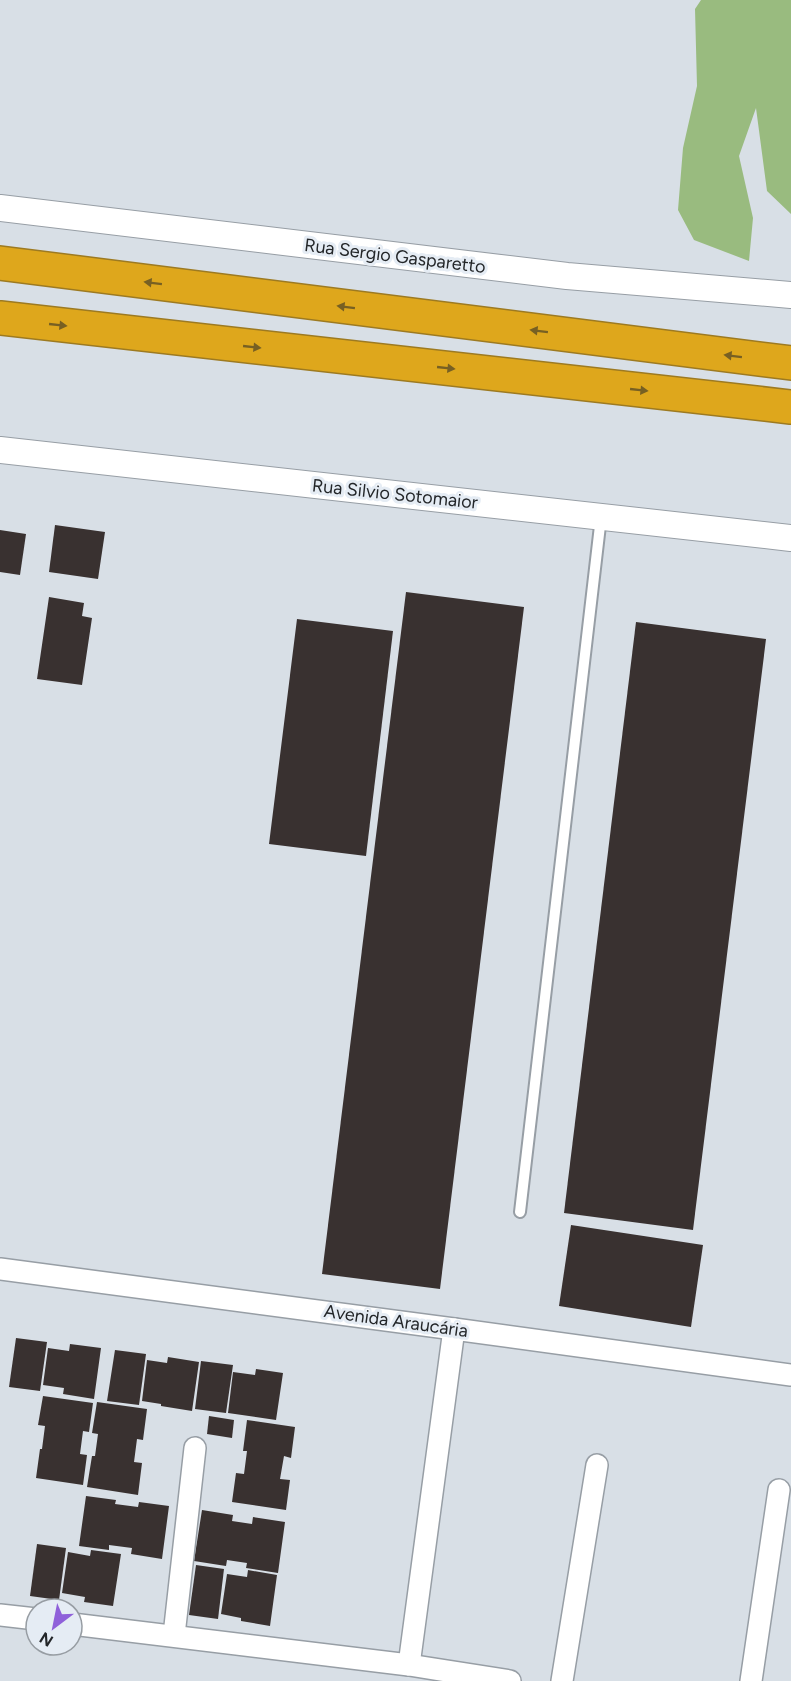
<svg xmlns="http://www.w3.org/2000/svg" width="791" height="1681" font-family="Figtree,sans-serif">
<rect width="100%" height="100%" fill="#d8dfe6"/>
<path fill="#99bb7f" d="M701,0H791V214L767,191L756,108L739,156L753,218L749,261L694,240L678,210L683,148L697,86L695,9Z"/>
<g fill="#393130">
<path d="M55,525L105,532L98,579L49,572Z"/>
<path d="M0,530L26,534L20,575L0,572Z"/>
<path d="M406,592L524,607L440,1289L322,1274Z"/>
<path d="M49,597L84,603L82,616L92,618L82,685L37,679Z"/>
<path d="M297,619L393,631L366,856L269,844Z"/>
<path d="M636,622L766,639L693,1230L564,1213Z"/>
<path d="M571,1225L703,1245L691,1327L559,1306Z"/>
<path d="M16,1338L47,1342L40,1391L9,1387Z"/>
<path d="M70,1344L101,1348L94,1399L63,1394L64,1388L43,1385L48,1348L69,1351Z"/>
<path d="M115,1350L146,1354L139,1405L107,1401Z"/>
<path d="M168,1357L199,1362L192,1411L161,1406V1404L142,1401L147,1360L167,1363Z"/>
<path d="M201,1361L233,1365L226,1413L195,1409Z"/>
<path d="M256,1369L283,1373L276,1420L228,1413L233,1372L255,1375Z"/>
<path d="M43,1396L93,1403L89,1432L83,1431L80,1454L87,1455L83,1485L36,1478L40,1449H42L45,1426L38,1425Z"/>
<path d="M97,1402L147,1409L143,1440L137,1439L134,1462L142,1463L138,1495L87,1487L92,1456H95L98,1434L92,1433Z"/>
<path d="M209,1416L234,1420L232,1438L207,1434Z"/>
<path d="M247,1420L295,1427L291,1458L284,1456L280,1479L290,1480L286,1510L232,1502L236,1473L244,1474L247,1451H243Z"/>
<path d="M86,1496L116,1500L115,1504L138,1507L139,1502L169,1506L162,1559L131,1554L132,1548L109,1545V1550L79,1546Z"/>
<path d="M202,1510L233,1515L232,1521L252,1524L253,1517L285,1522L278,1573L246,1568L247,1563L227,1560L226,1566L194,1561Z"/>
<path d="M37,1544L66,1548L59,1600L30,1596Z"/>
<path d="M91,1550L121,1554L113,1606L84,1602L85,1597L62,1593L68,1552L90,1556Z"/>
<path d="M196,1565L224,1569L218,1619L189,1615Z"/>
<path d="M248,1570L277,1575L270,1626L241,1621V1618L221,1614L227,1574L247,1577Z"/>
</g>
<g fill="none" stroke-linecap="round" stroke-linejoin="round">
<g stroke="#979ea5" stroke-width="14">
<path id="service" d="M520,1212L601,517"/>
</g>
<g stroke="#979ea5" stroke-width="24">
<g id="minor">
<path d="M0,1269L454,1329L791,1375"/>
<path d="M0,1615L36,1619"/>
<path d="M72,1624L409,1665L510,1681"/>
<path d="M174,1635L195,1448"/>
<path d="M409,1665L454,1329"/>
<path d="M562,1681L597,1465"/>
<path d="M751,1681L779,1490"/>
</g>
</g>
<g stroke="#979ea5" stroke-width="28">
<g id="tertiary">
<path d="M0,208L567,276L791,295"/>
<path d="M0,450L791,538"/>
</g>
</g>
<g stroke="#9d7a21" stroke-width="36">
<g id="motorway">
<path d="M0,263L791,363"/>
<path d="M0,318L791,407"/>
</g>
</g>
<use href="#service" stroke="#fff" stroke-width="10"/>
<use href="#minor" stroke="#fff" stroke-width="21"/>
<use href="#tertiary" stroke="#fff" stroke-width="26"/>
<use href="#motorway" stroke="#dea71c" stroke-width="33"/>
</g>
<defs><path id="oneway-solid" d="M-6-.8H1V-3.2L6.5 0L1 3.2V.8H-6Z" transform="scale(1.5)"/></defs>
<g fill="#776023">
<use href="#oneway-solid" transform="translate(153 283) rotate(-173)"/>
<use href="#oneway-solid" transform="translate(346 307) rotate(-173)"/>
<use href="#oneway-solid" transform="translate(58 325) rotate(6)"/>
<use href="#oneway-solid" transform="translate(539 331) rotate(-173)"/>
<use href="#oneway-solid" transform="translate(252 347) rotate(6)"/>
<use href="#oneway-solid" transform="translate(733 356) rotate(-173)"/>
<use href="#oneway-solid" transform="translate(446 368) rotate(6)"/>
<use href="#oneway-solid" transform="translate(639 390) rotate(6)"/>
</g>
<g text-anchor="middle" stroke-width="6" stroke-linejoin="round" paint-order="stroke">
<g font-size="18" fill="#232629" stroke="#e5ecf4">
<text transform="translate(395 256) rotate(7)" y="6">Rua Sergio Gasparetto</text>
<text transform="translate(395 494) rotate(6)" y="6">Rua Silvio Sotomaior</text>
<text transform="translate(396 1321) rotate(8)" y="6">Avenida Araucária</text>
</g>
</g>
<g transform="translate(54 1627) rotate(212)"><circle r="28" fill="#e5ecf4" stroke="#979da3" stroke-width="1.5"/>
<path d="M0-4.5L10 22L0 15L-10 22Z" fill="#8f60da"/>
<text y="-9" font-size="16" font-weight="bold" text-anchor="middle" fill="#232629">N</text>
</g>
</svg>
